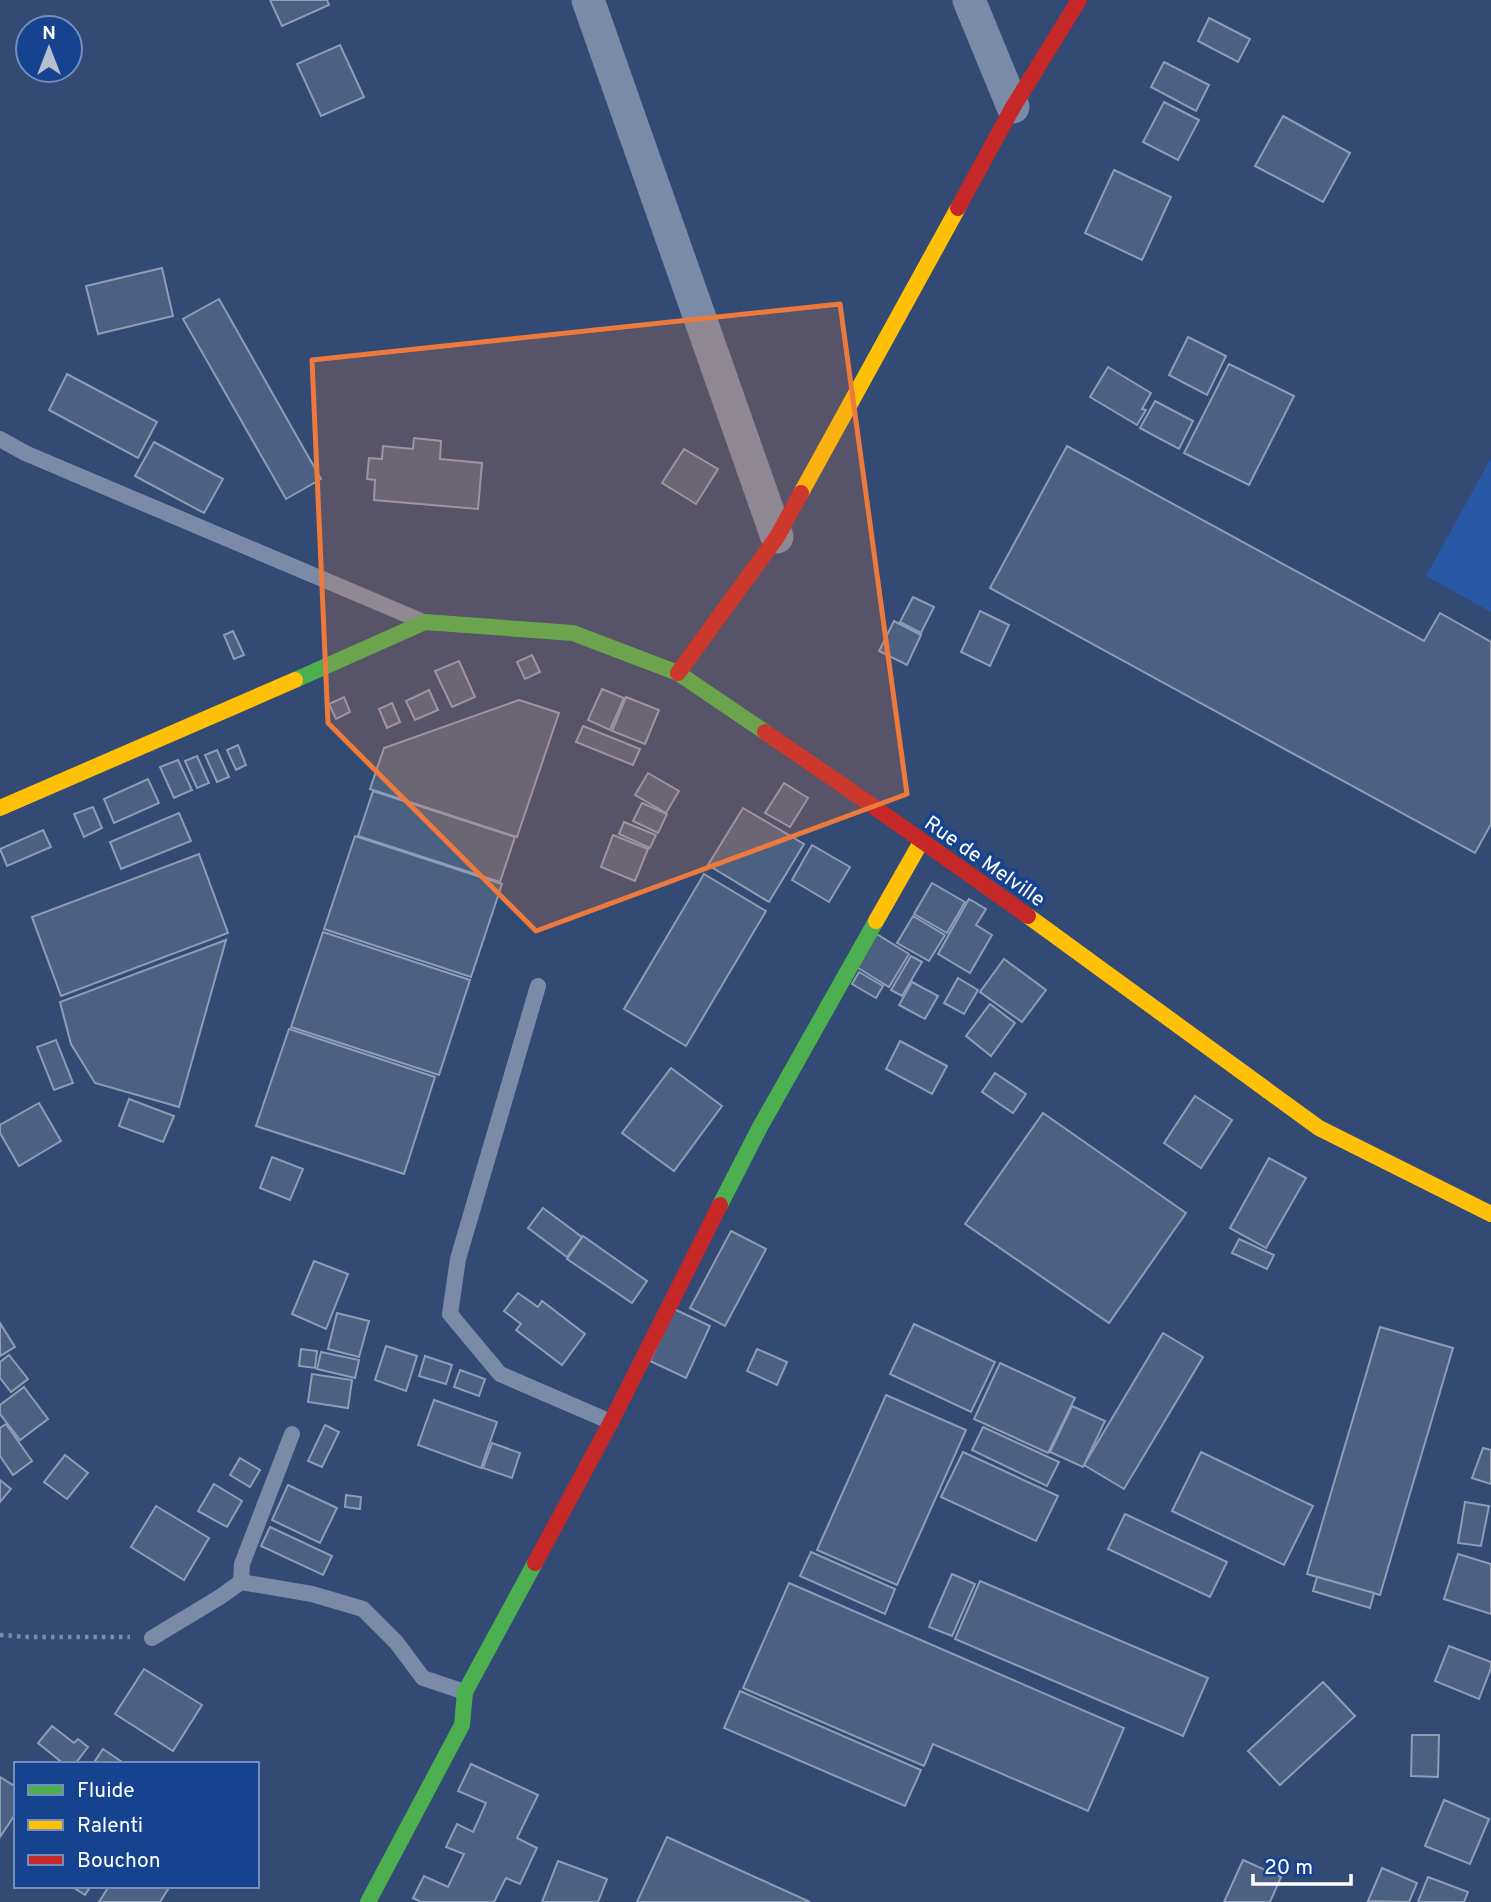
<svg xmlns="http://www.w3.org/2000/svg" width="1491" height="1902" font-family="Overpass,sans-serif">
<rect width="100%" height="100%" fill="#324a74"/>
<path fill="#2959a6" d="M1491,458V612L1426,576Z"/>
<g fill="#4c6182" stroke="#8e9cb5" stroke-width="2">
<path d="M270,0H327L329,5L282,26Z"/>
<path d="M1209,18L1250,39L1238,62L1198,41Z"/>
<path d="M340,45L364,97L321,116L297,64Z"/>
<path d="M1164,62L1209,85L1196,111L1151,87Z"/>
<path d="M1164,102L1199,120L1178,160L1143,142Z"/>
<path d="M1283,116L1350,153L1323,202L1255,166Z"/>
<path d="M1114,170L1171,197L1142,260L1085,233Z"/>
<path d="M162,268L173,316L98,334L86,286Z"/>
<path d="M219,299L321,479L286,499L183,319Z"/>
<path d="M1188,337L1226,356L1207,395L1169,375Z"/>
<path d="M1229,364L1294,396L1249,485L1184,453Z"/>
<path d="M1108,367L1151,393L1142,409L1146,410L1137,425L1090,397Z"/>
<path d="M67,374L157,422L138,458L49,410Z"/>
<path d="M1155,401L1193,421L1179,449L1140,428Z"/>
<path d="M414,438L441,441L440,459L482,463L478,509L374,500L375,480L367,479L369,458L382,459L383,446L413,449Z"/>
<path d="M154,442L223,479L204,513L135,476Z"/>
<path d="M1067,446L1424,641L1440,613L1491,642V824L1475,853L990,588Z"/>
<path d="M684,449L718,469L696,504L662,483Z"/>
<path d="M913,597L934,607L921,633L900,622Z"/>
<path d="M980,611L1009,625L990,666L961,652Z"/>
<path d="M894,621L921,635L907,665L879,651Z"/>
<path d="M233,631L244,655L234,659L224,635Z"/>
<path d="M532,655L540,672L525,679L517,662Z"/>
<path d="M459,661L475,697L452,707L435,671Z"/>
<path d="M602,689L624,698L610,730L588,720Z"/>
<path d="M429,690L438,710L415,720L406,701Z"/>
<path d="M344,697L350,712L336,719L329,704Z"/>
<path d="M626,697L659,710L645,744L612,731Z"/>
<path d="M519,700L559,713L517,837L370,789L384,748Z"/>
<path d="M392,703L400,722L387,728L379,709Z"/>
<path d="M583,726L640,749L633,765L576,742Z"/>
<path d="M238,745L246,765L236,770L227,750Z"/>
<path d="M217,750L229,777L217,782L205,755Z"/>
<path d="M197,756L209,783L197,788L185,761Z"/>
<path d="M178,760L192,790L174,798L160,767Z"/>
<path d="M648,773L679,791L666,813L635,795Z"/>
<path d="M148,779L159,803L114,823L104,799Z"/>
<path d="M784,783L808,798L790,827L765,813Z"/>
<path d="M373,791L515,837L500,882L358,836Z"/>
<path d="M642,803L667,814L658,833L633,821Z"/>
<path d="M93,807L102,828L84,837L74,814Z"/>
<path d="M743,808L804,844L769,902L708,865Z"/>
<path d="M179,813L191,841L121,869L110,842Z"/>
<path d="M624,822L656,835L650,848L619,834Z"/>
<path d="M43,830L51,847L7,866L0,849Z"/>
<path d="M613,835L648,849L635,881L601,867Z"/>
<path d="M355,836L502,884L471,977L324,929Z"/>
<path d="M812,845L850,867L829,902L792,880Z"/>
<path d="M199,854L228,933L61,996L32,917Z"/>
<path d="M704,874L766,911L686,1046L624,1009Z"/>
<path d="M932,883L965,902L947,933L914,914Z"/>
<path d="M969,899L986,909L976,925L992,935L970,973L938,954Z"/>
<path d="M913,916L945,935L929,961L897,943Z"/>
<path d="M323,932L470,980L439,1075L291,1027Z"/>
<path d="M875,933L909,954L889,987L855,966Z"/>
<path d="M226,940L179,1107L95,1083L71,1044L60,1002Z"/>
<path d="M911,956L922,962L902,996L891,990Z"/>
<path d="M1004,959L1046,990L1022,1022L980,992Z"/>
<path d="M859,972L883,986L876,998L852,984Z"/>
<path d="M958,978L978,990L964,1014L944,1003Z"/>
<path d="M912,982L938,996L925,1019L899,1005Z"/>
<path d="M990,1004L1015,1023L991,1056L966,1036Z"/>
<path d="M289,1029L435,1077L404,1174L256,1126Z"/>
<path d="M56,1040L73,1083L54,1090L37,1047Z"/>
<path d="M900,1041L947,1066L932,1094L886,1069Z"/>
<path d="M671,1068L722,1106L674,1171L622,1133Z"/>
<path d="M995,1073L1026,1094L1013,1113L982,1092Z"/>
<path d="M1195,1096L1232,1120L1201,1168L1164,1143Z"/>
<path d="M129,1099L174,1116L163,1142L119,1126Z"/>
<path d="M39,1103L61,1141L19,1166L0,1133V1125Z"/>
<path d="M1043,1113L1186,1213L1109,1323L965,1224Z"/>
<path d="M272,1157L303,1169L290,1200L260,1188Z"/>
<path d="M1269,1158L1306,1178L1266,1248L1230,1228Z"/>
<path d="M543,1208L582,1237L567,1257L528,1228Z"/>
<path d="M731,1231L766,1249L725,1326L690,1308Z"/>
<path d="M583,1236L647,1281L632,1303L567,1259Z"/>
<path d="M1239,1239L1274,1255L1267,1269L1232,1253Z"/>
<path d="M314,1261L348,1274L326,1329L292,1314Z"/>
<path d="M518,1293L538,1307L542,1301L585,1334L562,1365L516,1330L521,1324L504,1311Z"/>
<path d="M674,1309L710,1326L686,1378L650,1361Z"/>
<path d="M337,1313L369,1321L359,1357L328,1349Z"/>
<path d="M0,1323L15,1347L0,1356Z"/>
<path d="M914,1324L995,1362L971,1412L890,1374Z"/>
<path d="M1380,1327L1453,1348L1380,1595L1307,1574Z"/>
<path d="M1163,1333L1203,1357L1124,1489L1084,1465Z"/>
<path d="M386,1346L417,1356L406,1391L375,1380Z"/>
<path d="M301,1349L317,1351L315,1368L299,1366Z"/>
<path d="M757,1349L787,1362L777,1385L747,1371Z"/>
<path d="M321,1352L359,1360L355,1378L317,1369Z"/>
<path d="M9,1355L28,1379L11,1392L0,1378V1362Z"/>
<path d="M425,1356L452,1365L446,1384L419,1376Z"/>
<path d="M1000,1363L1075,1398L1048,1453L974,1419Z"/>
<path d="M460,1370L485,1379L479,1396L454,1387Z"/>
<path d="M312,1374L352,1380L348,1408L308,1402Z"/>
<path d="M24,1387L48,1419L20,1440L0,1414V1405Z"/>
<path d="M886,1395L966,1430L897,1585L817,1550Z"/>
<path d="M434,1400L497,1422L481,1468L418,1445Z"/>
<path d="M1072,1406L1105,1421L1083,1467L1050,1452Z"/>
<path d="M6,1424L32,1461L13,1475L0,1456V1428Z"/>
<path d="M325,1425L339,1432L322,1467L308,1461Z"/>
<path d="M983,1427L1059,1462L1047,1486L972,1450Z"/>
<path d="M492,1443L520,1453L512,1478L483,1468Z"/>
<path d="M1483,1448L1491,1450V1484L1472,1478Z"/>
<path d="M963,1452L1058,1496L1036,1541L941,1497Z"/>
<path d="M1201,1452L1313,1506L1284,1565L1172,1511Z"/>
<path d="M65,1455L88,1473L67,1499L44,1482Z"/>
<path d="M240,1458L260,1470L250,1487L230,1475Z"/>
<path d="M0,1480L11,1489L0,1502Z"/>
<path d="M214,1484L242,1501L227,1527L198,1511Z"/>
<path d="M288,1485L337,1508L320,1543L272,1520Z"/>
<path d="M346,1495L361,1497L360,1509L345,1507Z"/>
<path d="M1465,1502L1489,1506L1481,1546L1458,1543Z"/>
<path d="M156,1506L209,1538L184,1580L131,1547Z"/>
<path d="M1125,1514L1227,1562L1210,1597L1108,1549Z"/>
<path d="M270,1527L332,1556L323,1575L261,1546Z"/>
<path d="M811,1552L895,1589L885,1614L800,1576Z"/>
<path d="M1458,1554L1491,1564V1614L1444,1599Z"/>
<path d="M952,1574L975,1584L952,1636L929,1627Z"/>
<path d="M1317,1577L1374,1593L1370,1608L1313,1591Z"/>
<path d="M980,1581L1208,1678L1183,1736L955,1639Z"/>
<path d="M789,1583L1124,1728L1088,1811L933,1744L924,1766L743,1688Z"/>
<path d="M1449,1646L1491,1662V1668L1479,1699L1435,1681Z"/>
<path d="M144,1669L202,1705L173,1751L115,1714Z"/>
<path d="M1323,1682L1355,1716L1280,1785L1248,1751Z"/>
<path d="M740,1691L921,1770L905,1806L724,1728Z"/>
<path d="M52,1726L74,1743L78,1739L88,1747L75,1764H64L38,1743Z"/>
<path d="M1412,1735H1439L1438,1777L1411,1776Z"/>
<path d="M103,1749L125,1764H93Z"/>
<path d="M471,1764L538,1795L517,1838L537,1848L520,1884L506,1878L494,1902H421L413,1898L424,1876L448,1887L464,1854L446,1847L457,1824L473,1832L486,1803L458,1791Z"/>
<path d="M0,1777L16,1787V1813L0,1837Z"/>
<path d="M1444,1800L1489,1819L1470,1864L1425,1846Z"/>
<path d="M667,1837L810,1902H637Z"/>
<path d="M1243,1860L1281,1877L1270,1902H1224Z"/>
<path d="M558,1861L607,1879L598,1902H542Z"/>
<path d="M1382,1868L1417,1883L1409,1902L1368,1901Z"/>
<path d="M1428,1877L1468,1892L1464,1902H1418Z"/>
<path d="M71,1886H91L85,1895Z"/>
<path d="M109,1886H170L160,1902H99Z"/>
</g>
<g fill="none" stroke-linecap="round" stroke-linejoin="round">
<path stroke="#798ba7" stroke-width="4.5" stroke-dasharray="3.5 5" stroke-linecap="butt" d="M0,1635L29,1637H130"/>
<g stroke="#798ba7" stroke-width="16">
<path d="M0,439L25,453L419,620"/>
<path d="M538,986L458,1259L450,1314L500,1374L611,1422"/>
<path d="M241,1582L242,1564L292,1434"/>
<path d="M152,1638L220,1597L241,1582L312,1594L363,1609L396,1642L423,1678L465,1692"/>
</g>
<g stroke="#798ba7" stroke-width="33">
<path d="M588,0L777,537"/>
<path d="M969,0L1013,107"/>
</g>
<g stroke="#4caf50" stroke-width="16">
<path d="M295,680L425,622L573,633L678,673L765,732"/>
<path d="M720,1205L760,1127L876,921"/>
<path d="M368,1902L462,1725L465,1692L535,1563"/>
</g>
<g stroke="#ffc107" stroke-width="16">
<path d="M801,493L958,208"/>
<path d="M0,808L295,680"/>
<path d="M1028,916L1319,1128L1491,1214"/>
<path d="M876,921L921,842"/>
</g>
<g stroke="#c62828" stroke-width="16">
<path d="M958,208L1013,107L1079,0"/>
<path d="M678,673L777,537L801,493"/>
<path d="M765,732L867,802L1028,916"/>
<path d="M535,1563L611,1422L720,1205"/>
</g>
</g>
<path fill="#ed7a3d" fill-opacity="0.2" stroke="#ed7a3d" stroke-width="5" stroke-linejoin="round" d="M840,304L907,794L536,931L328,723L312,360Z"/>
<g text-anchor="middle" stroke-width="7" stroke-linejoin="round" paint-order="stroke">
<g font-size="21" fill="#fff" stroke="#164390">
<text transform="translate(985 861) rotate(35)" y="7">Rue de Melville</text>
</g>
</g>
<rect x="14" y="1762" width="245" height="126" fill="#164390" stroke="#738ebc" stroke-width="2"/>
<rect x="28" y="1785" width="35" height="10" fill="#4caf50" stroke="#738ebc" stroke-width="2"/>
<text x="77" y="1797" font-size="21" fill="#ffffff">Fluide</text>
<rect x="28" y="1820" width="35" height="10" fill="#ffc107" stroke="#738ebc" stroke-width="2"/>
<text x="77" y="1832" font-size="21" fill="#ffffff">Ralenti</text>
<rect x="28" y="1855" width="35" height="10" fill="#c62828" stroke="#738ebc" stroke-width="2"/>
<text x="77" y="1867" font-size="21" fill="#ffffff">Bouchon</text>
<g transform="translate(49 49)"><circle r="33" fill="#164390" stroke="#738ebc" stroke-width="2"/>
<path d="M0-5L12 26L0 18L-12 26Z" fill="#b7c0ce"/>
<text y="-10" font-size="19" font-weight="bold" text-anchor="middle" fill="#ffffff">N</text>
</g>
<path d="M1253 1874v10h98v-10" fill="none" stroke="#ffffff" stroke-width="3.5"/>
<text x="1264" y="1874" font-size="21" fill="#ffffff" stroke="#164390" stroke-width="5" paint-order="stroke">20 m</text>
</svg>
